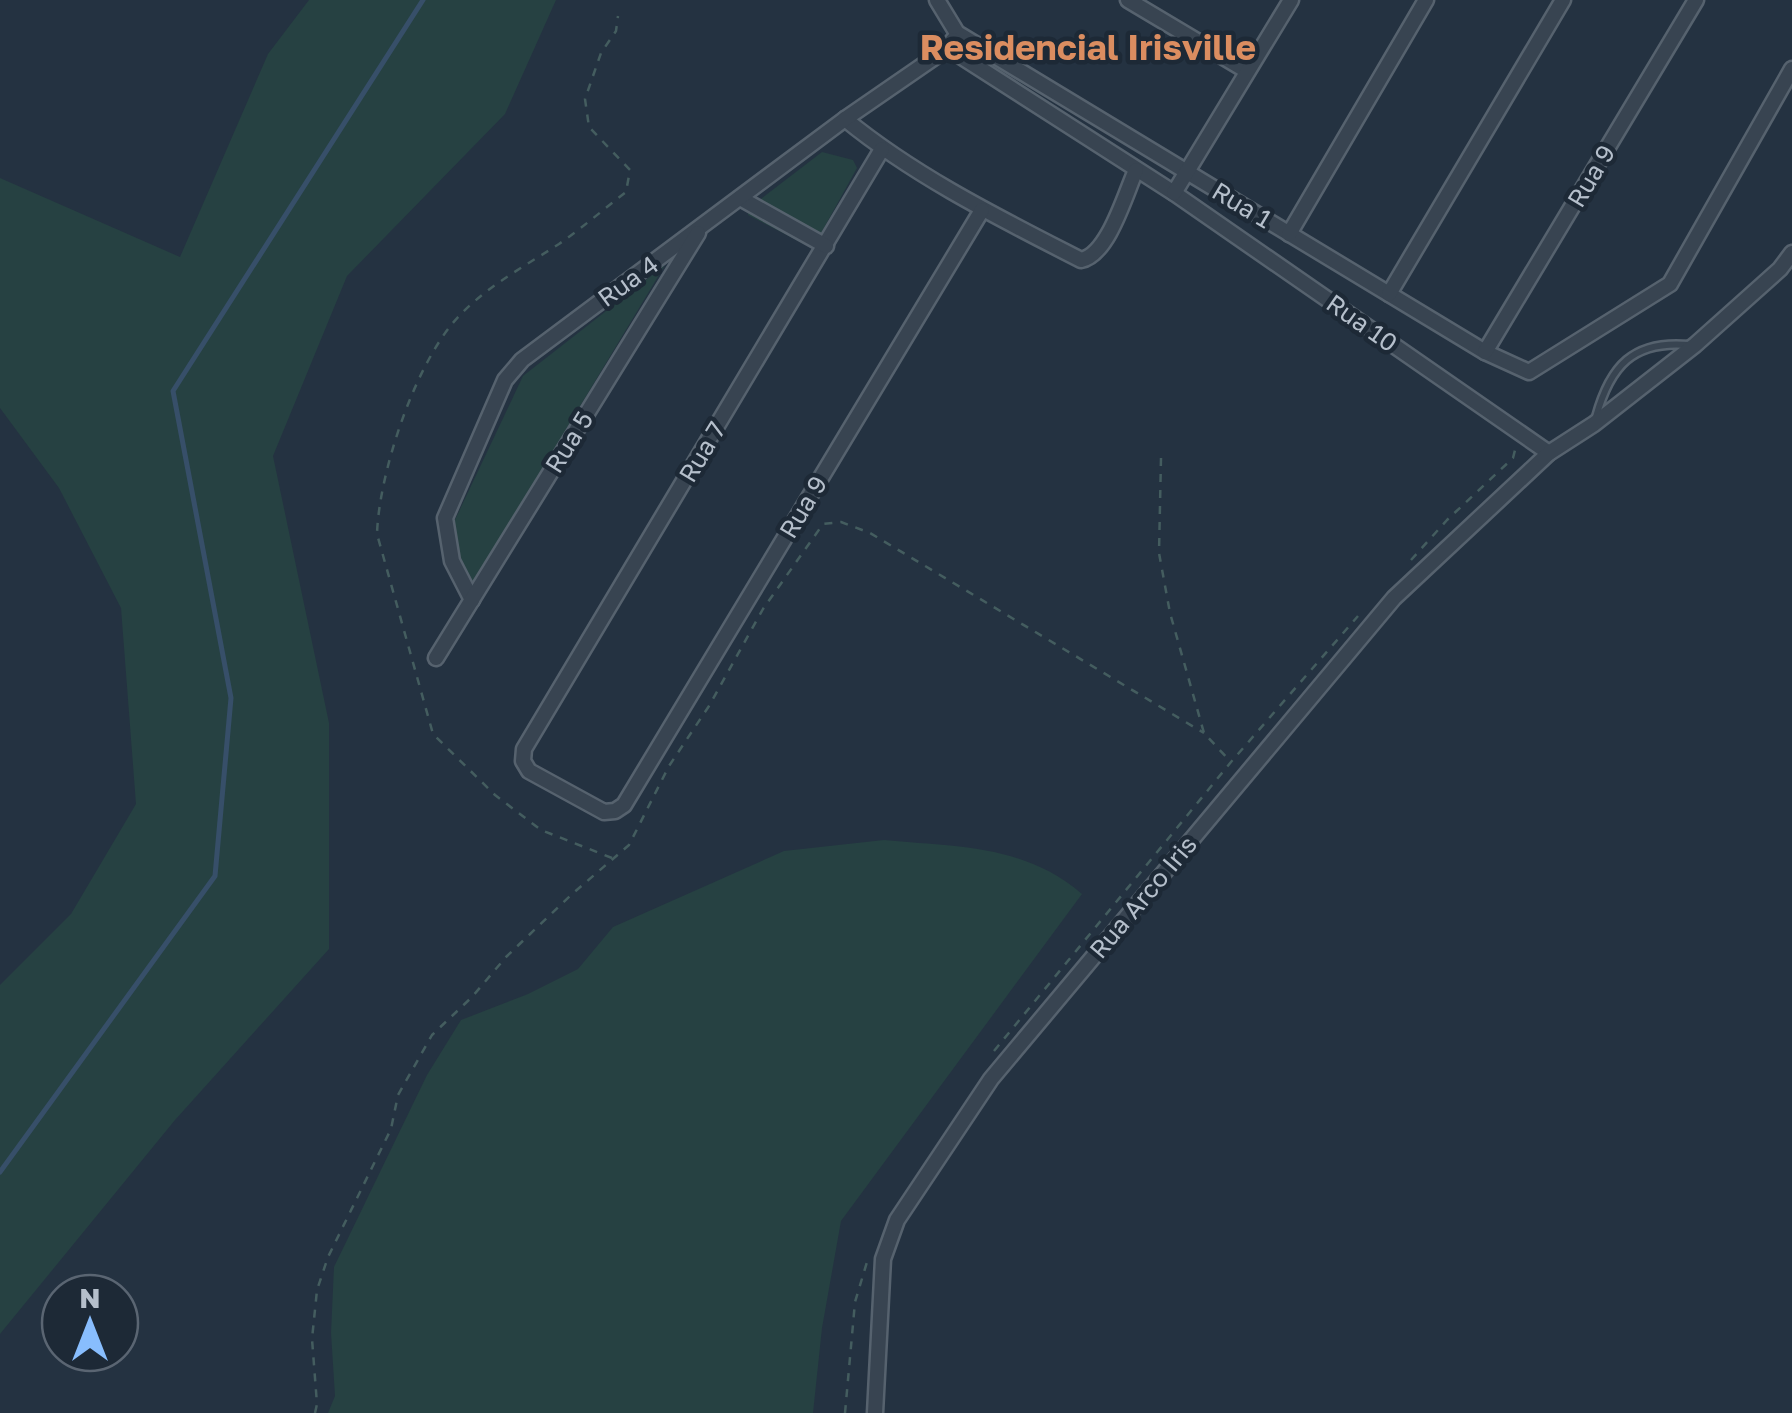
<svg xmlns="http://www.w3.org/2000/svg" width="1792" height="1413" font-family="'Golos Text',sans-serif">
<rect width="100%" height="100%" fill="#243241"/>
<g fill="#264142">
<path d="M309,0H556L505,114L347,276L273,456L329,723V949L175,1120L0,1334V985L71,914L136,804L121,608L59,488L0,408V178L180,257L268,54Z"/>
<path d="M822,152L853,160L857,168L814,246L806,245L748,215L749,208Z"/>
<path d="M665,265L473,584L468,586L460,568L453,524L523,376Z"/>
<path d="M884,840C956,847 1024,844 1082,894L841,1221L822,1328L813,1413H328L335,1396L331,1333L334,1267L427,1075L461,1020L528,994L578,969L613,927L784,851Z"/>
</g>
<g fill="none" stroke-linecap="round" stroke-linejoin="round">
<path stroke="#374f69" stroke-width="5" d="M0,1172L215,876L231,698L173,391L423,0"/>
<g stroke="#56626e" stroke-width="11">
<path id="service" d="M1596,417C1610,366 1633,340 1689,345"/>
</g>
<g stroke="#56626e" stroke-width="19">
<g id="minor">
<path d="M937,0L957,33L1485,352L1529,372L1670,284L1792,69"/>
<path d="M1128,0L1247,71"/>
<path d="M953,40L948,48L1174,193L1549,453"/>
<path d="M845,119C916,177 999,218 1081,260C1108,255 1125,195 1136,170"/>
<path d="M882,149L524,749L523,761L529,771L604,812L615,811L624,805L982,210"/>
<path d="M1174,193L1291,0"/>
<path d="M740,198L826,246"/>
<path d="M1289,234L1426,0"/>
<path d="M1389,294L1563,0"/>
<path d="M1485,352L1696,0"/>
<path d="M472,600L452,561L445,518L505,380L522,360L845,119L948,48"/>
<path d="M436,658L698,233"/>
<path d="M875,1413L883,1259L897,1220L991,1079L1394,598L1549,453L1594,424L1695,345L1780,269L1792,253"/>
</g>
</g>
<g stroke="#445d5f" stroke-width="2.5" stroke-dasharray="8 8" stroke-linecap="butt">
<path d="M1161,458L1159,553L1170,613L1204,733L1229,760"/>
<path d="M1411,560L1447,520L1513,458L1515,450"/>
<path d="M612,858L541,830L495,795L433,734L377,534C379,472 416,360 460,315C489,285 525,266 559,244C582,228 604,209 626,192L630,170L589,127L585,99L601,53L616,31L618,16"/>
<path d="M994,1051L1231,762L1358,616"/>
<path d="M315,1413L317,1404L312,1339L317,1290L328,1257L391,1129L398,1095L432,1035L472,997L506,957L571,895L629,845L669,766L709,706L763,609L823,524L841,522L870,533L1204,733"/>
<path d="M845,1413L855,1302L867,1262"/>
</g>
<use href="#service" stroke="#384451" stroke-width="6"/>
<use href="#minor" stroke="#384451" stroke-width="14"/>
</g>
<g text-anchor="middle" stroke-width="9" stroke-linejoin="round" paint-order="stroke">
<g font-size="25" fill="#b5bfcb" stroke="#1d2936">
<text transform="translate(1591 176) rotate(-59)" y="9">Rua 9</text>
<text transform="translate(1242 205) rotate(31)" y="9">Rua 1</text>
<text transform="translate(628 281) rotate(-36)" y="9">Rua 4</text>
<text transform="translate(1362 323) rotate(35)" y="9">Rua 10</text>
<text transform="translate(569 442) rotate(-58)" y="9">Rua 5</text>
<text transform="translate(702 452) rotate(-59)" y="9">Rua 7</text>
<text transform="translate(803 507) rotate(-59)" y="9">Rua 9</text>
<text transform="translate(1143 897) rotate(-50)" y="9">Rua Arco Iris</text>
</g>
<g font-size="35" font-weight="bold" fill="#db8d60" stroke="#1d2936">
<text x="1088" y="60">Residencial Irisville</text>
</g>
</g>
<g transform="translate(90 1323)"><circle r="48" fill="#1d2936" stroke="#5a6572" stroke-width="2.5"/>
<path d="M0-8L18 38L0 25L-18 38Z" fill="#88bdfd"/>
<text y="-15" font-size="28" font-weight="bold" text-anchor="middle" fill="#b5bfcb">N</text>
</g>
</svg>
